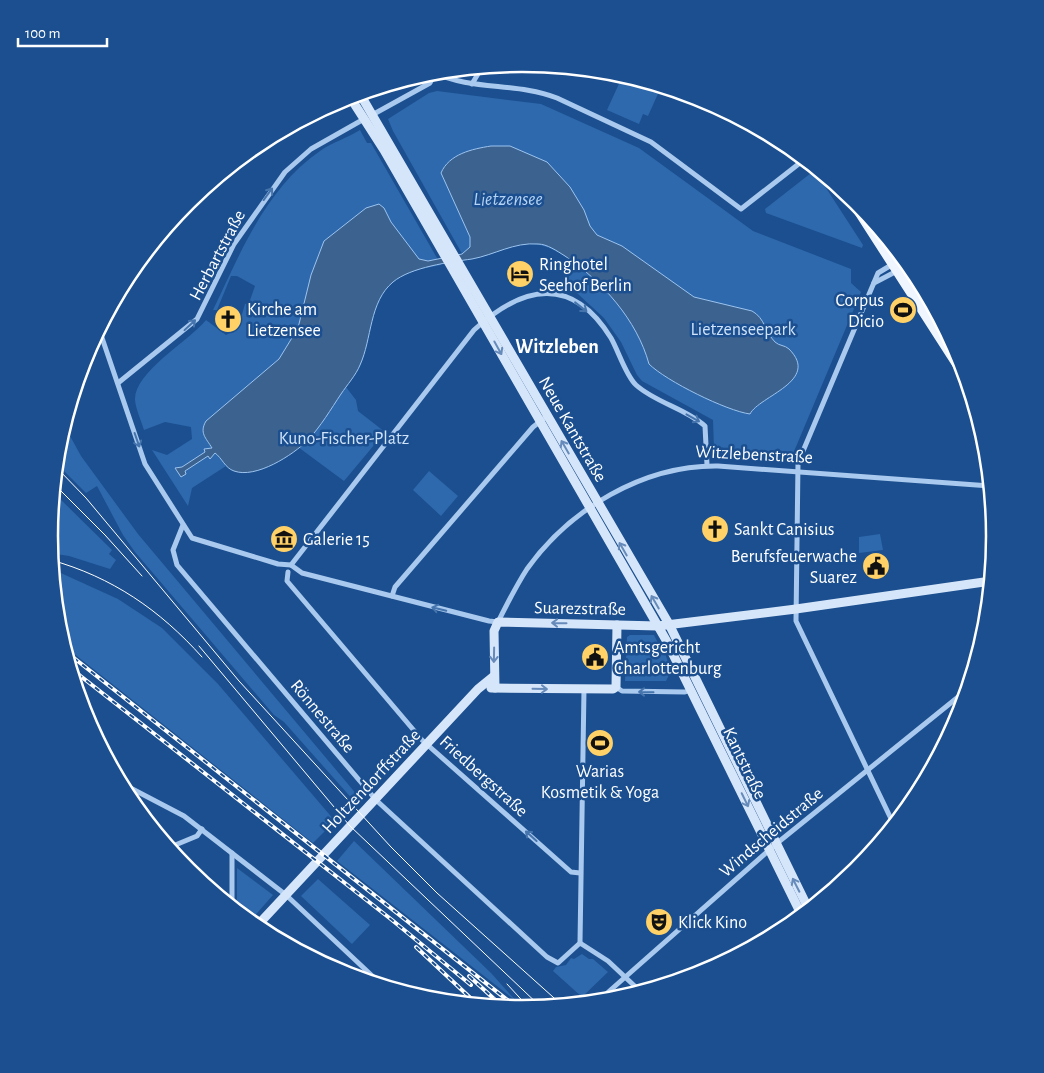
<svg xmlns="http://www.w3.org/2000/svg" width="1044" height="1073" font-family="'Alegreya Sans',sans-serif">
<rect width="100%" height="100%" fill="#1b4f8f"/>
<g fill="#2e69ad">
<path d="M623,75L661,87L648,116L643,114L639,124L607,110Z"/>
<path d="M437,91L541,104L639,148L753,231L851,269V283L861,292L790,461L718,456L714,450L713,420L642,381L637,375L621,342L604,318L578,294L561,285L569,259C521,227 513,255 465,259L393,131L388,119L429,93Z"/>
<path d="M360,130L367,143H371L441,265C425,268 406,271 393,282C369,301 371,338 361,364C357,372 351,380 346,387L356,400L358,411L385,432L344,481L298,447C278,462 251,482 226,466L192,488L188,506L152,450L167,455L192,439L191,427L165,422L144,430C141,420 136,410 135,400C134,372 188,342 206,320L226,335L238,328L245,304L249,303L255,286L237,276H231L217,310H213C240,254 265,189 320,151C333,142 347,138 360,130Z"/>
<path d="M811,173L817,174L863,245L862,248L766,213L765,209Z"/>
<path d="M64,425L81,456L138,534L358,796L355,802L284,722L274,715L135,552L123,535L97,486L86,493L56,463L58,444Z"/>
<path d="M429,471L458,496L441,516L413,490Z"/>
<path d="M53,492L112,550L109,554L116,560L110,569L69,556L50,553L49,536Z"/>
<path d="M880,534L883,550L859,553V537Z"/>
<path d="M52,569L118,599L162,628L218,684L335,821L313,843L63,645L58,629Z"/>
<path d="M630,635H654L663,653H665L671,671L666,681H625L627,637Z"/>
<path d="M354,841L491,973L516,1001L337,861Z"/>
<path d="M237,868L273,895L249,922L237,912Z"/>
<path d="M318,879L370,925L352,944L301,896Z"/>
<path d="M582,954L589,959H593L608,972L582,997L553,971L556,967L566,965L571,958L574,959Z"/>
</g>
<path fill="#3c6290" stroke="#9cc4f0" d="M491,146H510L547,162L570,187L584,210L590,226L597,235L622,246L694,297L752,311C765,318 765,332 775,342C779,346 785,345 789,349C821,381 759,396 750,414C727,411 666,381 649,364C637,320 602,281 565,256C557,251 547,244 538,244C514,242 494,255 472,259C450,262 411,267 393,282C369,302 372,339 360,365C356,375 347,385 341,394C331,409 321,426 308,440C293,455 256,479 234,471C225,468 222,458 215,453L210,459L208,456L185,471L186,474L181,477L175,468L182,467L205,452L204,449L212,448C206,438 199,433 206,421L279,359L298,328L311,275L324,241L366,208L379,204L384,208L391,222L419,259L428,261L462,254L470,247V237L441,173C449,154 472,149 491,146Z"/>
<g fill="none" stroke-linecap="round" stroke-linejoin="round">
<g stroke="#a9c9ee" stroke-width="5">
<path d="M433,72C471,91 517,82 557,98L651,142L741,209L805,159"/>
<path d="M472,84L482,67"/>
<path d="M372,115L430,83L435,73"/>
<path d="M893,264L878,273L798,463L796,621L894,825"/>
<path d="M874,283L897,271"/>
<path d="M99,329L145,464L192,538L278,564L291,565L302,573L489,621L498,622C507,604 516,586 527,569C570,509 643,465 718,466L990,486"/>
<path d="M118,383L197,319L234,244L285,172L311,149L364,119"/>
<path d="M183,525L173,550L177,565L376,800L547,957L558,963L580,943L608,961L641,992"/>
<path d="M291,565L474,330C523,285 572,275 611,338C618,350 626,376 636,385C656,403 685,408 705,426L707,465"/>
<path d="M288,572L287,581L422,740L571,872L580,873"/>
<path d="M392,596L395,587L533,427L547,416"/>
<path d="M616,687L622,691L685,692L691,690"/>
<path d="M119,782L184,816L286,895L384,987"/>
<path d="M168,848L197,836L202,829"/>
<path d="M232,907V853"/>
<path d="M259,924L268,935"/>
<path d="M580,943L584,689"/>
<path d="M597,1002L776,844L968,689"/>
</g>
<g stroke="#d6e6fa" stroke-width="9">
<path d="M360,94L669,624L809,910"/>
<path d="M350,97L384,150L666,640L802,916"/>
<path d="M491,688L613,689L616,687L617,625"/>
<path d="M495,688L494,631L498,622L658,626L796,609L991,581"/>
<path d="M256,927L478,689L494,676"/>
</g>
<path stroke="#f0f6ff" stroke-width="10" d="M849,196L966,378"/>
<g stroke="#fff" stroke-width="1">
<path d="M56,467L86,498L239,681L391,847L437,893L563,1006"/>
<path d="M54,484L105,535L142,576"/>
<path d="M51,560C112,577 160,610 202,657"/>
<path d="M199,646L350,826L542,1008"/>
<path d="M507,984L530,1009"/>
</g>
<g stroke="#fff" stroke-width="4">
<g id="rail">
<path d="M65,651L520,1010"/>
<path d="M69,667L392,920L471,985"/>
<path d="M416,947L479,1006"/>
<path d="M469,976L504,1008"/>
</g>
</g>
<use href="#rail" stroke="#1b4f8f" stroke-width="2" stroke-dasharray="5.5" stroke-linecap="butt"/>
</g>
<defs><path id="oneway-shaft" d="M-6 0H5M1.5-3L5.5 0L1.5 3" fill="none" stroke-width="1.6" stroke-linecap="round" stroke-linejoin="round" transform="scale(1.25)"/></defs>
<g stroke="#4674ac">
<use href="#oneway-shaft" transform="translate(268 194) rotate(-54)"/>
<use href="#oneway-shaft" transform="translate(581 307) rotate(38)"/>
<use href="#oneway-shaft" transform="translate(190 325) rotate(-43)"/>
<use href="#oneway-shaft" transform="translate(693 418) rotate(29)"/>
<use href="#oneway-shaft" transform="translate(137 440) rotate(71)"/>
<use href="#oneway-shaft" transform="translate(439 609) rotate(-166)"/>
<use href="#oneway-shaft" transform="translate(646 692) rotate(-179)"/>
<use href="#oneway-shaft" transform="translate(531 836) rotate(-138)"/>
</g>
<g stroke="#668bba">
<use href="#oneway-shaft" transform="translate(498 348) rotate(61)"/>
<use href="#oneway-shaft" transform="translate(565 447) rotate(-120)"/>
<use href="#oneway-shaft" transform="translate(623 549) rotate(-120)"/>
<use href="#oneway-shaft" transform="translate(655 602) rotate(-120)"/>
<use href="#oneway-shaft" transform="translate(559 623) rotate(-179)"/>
<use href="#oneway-shaft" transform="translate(494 655) rotate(91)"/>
<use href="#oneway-shaft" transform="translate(540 689) rotate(1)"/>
<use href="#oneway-shaft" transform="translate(745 800) rotate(64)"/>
<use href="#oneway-shaft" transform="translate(796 885) rotate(-117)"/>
</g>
<defs>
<g id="hotel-disc" transform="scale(1.4375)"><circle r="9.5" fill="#ffd166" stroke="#1b4f8f"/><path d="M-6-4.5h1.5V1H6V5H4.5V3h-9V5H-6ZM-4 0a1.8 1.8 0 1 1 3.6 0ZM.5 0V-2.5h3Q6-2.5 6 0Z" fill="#111"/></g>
<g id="stadium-disc" transform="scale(1.4375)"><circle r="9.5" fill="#ffd166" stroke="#1b4f8f"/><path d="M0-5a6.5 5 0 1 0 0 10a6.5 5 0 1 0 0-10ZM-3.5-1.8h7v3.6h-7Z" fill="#111"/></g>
<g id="church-disc" transform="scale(1.4375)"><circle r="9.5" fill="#ffd166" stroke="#1b4f8f"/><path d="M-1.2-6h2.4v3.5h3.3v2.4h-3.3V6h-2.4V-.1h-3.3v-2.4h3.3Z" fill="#111"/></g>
<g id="museum-disc" transform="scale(1.4375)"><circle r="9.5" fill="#ffd166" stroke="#1b4f8f"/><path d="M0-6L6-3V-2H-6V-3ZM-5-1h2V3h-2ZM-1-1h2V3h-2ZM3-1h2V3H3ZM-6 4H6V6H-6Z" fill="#111"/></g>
<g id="civic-disc" transform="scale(1.4375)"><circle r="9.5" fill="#ffd166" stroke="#1b4f8f"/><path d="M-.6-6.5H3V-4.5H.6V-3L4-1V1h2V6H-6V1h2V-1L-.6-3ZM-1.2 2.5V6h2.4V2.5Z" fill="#111"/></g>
<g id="theatre-disc" transform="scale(1.4375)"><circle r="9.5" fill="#ffd166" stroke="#1b4f8f"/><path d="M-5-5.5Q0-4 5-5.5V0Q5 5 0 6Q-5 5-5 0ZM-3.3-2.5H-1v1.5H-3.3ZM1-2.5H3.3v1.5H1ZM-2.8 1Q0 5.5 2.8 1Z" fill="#111"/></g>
</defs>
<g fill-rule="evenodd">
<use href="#hotel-disc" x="520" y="274"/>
<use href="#stadium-disc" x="903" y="310"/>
<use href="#church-disc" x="228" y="319"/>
<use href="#church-disc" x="715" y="529"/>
<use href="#museum-disc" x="284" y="539"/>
<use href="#civic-disc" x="876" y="566"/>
<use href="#civic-disc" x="595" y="657"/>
<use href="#stadium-disc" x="600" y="743"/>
<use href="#theatre-disc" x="659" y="922"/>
</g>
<g text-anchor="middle" stroke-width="5" stroke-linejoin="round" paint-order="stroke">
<g font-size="18" fill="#fff" stroke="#1b4f8f">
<text transform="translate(217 255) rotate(-62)" y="6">Herbartstraße</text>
<text transform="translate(573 429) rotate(60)" y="6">Neue Kantstraße</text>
<text transform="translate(754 454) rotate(3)" y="6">Witzlebenstraße</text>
<text transform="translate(580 608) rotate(1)" y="6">Suarezstraße</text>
<text transform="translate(323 716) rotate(50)" y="6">Rönnestraße</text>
<text transform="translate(745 763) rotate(64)" y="6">Kantstraße</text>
<text transform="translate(484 776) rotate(42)" y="6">Friedbergstraße</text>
<text transform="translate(371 781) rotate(-47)" y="6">Holtzendorffstraße</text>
<text transform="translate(771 832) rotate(-40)" y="6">Windscheidstraße</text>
</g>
<g font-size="18" fill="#fff" stroke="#1b4f8f" text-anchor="start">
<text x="539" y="270">Ringhotel<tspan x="539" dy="21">Seehof Berlin</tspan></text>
<text x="884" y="306" text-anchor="end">Corpus<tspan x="884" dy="21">Dicio</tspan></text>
<text x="247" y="315">Kirche am<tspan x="247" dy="21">Lietzensee</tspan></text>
<text x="734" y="535">Sankt Canisius</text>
<text x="303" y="545">Galerie 15</text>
<text x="857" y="562" text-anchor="end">Berufsfeuerwache<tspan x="857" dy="21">Suarez</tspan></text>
<text x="614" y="653">Amtsgericht<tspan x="614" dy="21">Charlottenburg</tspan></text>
<text x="600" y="777" text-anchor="middle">Warias<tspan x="600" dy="21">Kosmetik &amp; Yoga</tspan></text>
<text x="678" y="928">Klick Kino</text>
</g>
<g font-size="18" fill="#cfe3fa" stroke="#1b4f8f">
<text x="743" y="335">Lietzenseepark</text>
<text x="344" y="444">Kuno-Fischer-Platz</text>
</g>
<g font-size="19" font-style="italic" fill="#b5d3f5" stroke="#1b4f8f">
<text x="508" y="205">Lietzensee</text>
</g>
<g font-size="20" font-weight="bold" fill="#fff" stroke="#1b4f8f">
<text x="557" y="353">Witzleben</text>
</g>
</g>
<path d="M0 0H1044V1073H0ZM58 536a464 464 0 1 1 928 0a464 464 0 1 1-928 0Z" fill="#1b4f8f" fill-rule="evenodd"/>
<path fill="none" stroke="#fff" stroke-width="2.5" d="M58 536a464 464 0 1 1 928 0a464 464 0 1 1-928 0Z"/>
<path d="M18 38v8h89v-8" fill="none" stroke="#ffffff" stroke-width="2.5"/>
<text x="25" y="38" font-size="15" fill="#ffffff" stroke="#1b4f8f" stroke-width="4" paint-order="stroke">100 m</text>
</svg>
